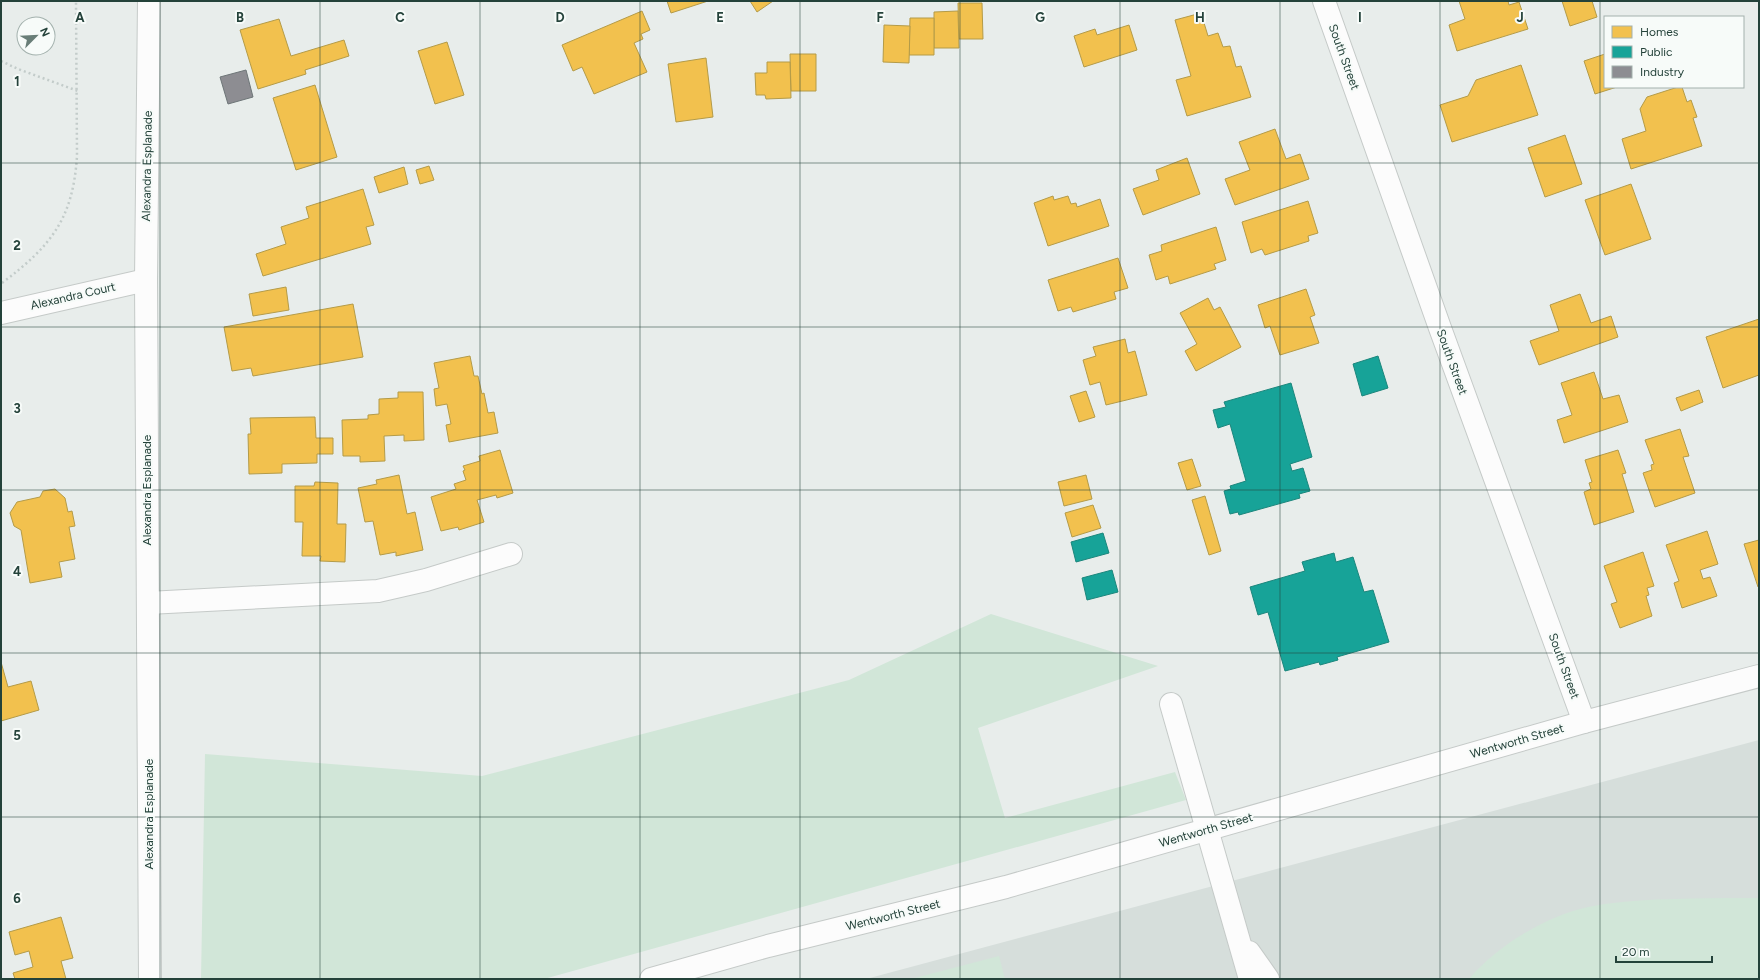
<svg xmlns="http://www.w3.org/2000/svg" width="1760" height="980" font-family="Figtree,sans-serif">
<rect width="100%" height="100%" fill="#e8edeb"/>
<path fill="#d6dedb" d="M1759,740V979H866Z"/>
<g fill="#d1e6d8">
<path d="M991,614L1158,666L978,728L1005,818L1175,772L1186,800L544,979H201L205,754L482,776L849,680Z"/>
<path d="M1725,898H1759V979H1469C1497,946 1546,916 1588,907C1633,898 1680,899 1725,898Z"/>
<path d="M999,956L1005,979H911Z"/>
</g>
<g fill="#f2c14e" stroke="#b49b48">
<path d="M667,1H708L671,13Z"/>
<path d="M750,1H773L757,12Z"/>
<path d="M1459,1H1508L1509,5L1519,2L1528,29L1457,51L1449,25L1465,19Z"/>
<path d="M1562,1H1592L1597,17L1570,26Z"/>
<path d="M958,3H982L983,39H959Z"/>
<path d="M642,11L650,30L641,34L643,39L634,43L647,72L594,94L582,67L573,71L562,45Z"/>
<path d="M958,11L959,48H934V12Z"/>
<path d="M1201,13L1208,36L1218,33L1223,47L1230,46L1236,67L1241,66L1251,97L1187,116L1176,80L1191,76L1175,20Z"/>
<path d="M910,18H934V55H909Z"/>
<path d="M279,19L291,56L344,40L349,56L305,70L306,74L258,89L240,30Z"/>
<path d="M884,25L910,26L909,63L883,62Z"/>
<path d="M1129,25L1137,50L1084,67L1074,36L1095,29L1097,35Z"/>
<path d="M447,42L464,95L435,104L418,51Z"/>
<path d="M790,54H816V91H791Z"/>
<path d="M1605,54V87H1617L1595,94L1584,61Z"/>
<path d="M706,58L713,117L676,122L668,64Z"/>
<path d="M767,62H790L791,98L766,99L765,95H756L755,73H767Z"/>
<path d="M1521,65L1538,115L1452,142L1440,105L1468,96L1476,80Z"/>
<path d="M315,85L337,157L296,170L273,98Z"/>
<path d="M1678,87H1682L1687,102L1691,100L1697,117L1693,118L1702,146L1631,169L1622,139L1646,131L1640,109L1647,97Z"/>
<path d="M1275,129L1286,159L1300,154L1309,179L1235,205L1225,179L1250,170L1239,142Z"/>
<path d="M1565,135L1582,184L1545,197L1528,148Z"/>
<path d="M1187,158L1200,194L1143,215L1133,189L1159,180L1156,170Z"/>
<path d="M429,166L434,180L420,184L416,170Z"/>
<path d="M404,167L408,184L379,193L374,177Z"/>
<path d="M1631,184L1651,239L1605,255L1585,200Z"/>
<path d="M363,189L374,225L366,227L371,244L263,276L256,254L286,244L281,227L309,218L306,207Z"/>
<path d="M1053,196L1054,200L1068,196L1071,204L1076,203L1077,207L1100,199L1109,226L1048,246L1034,203Z"/>
<path d="M1308,201L1318,233L1308,236L1309,241L1265,255L1262,249L1251,253L1242,222Z"/>
<path d="M1216,227L1226,260L1214,264L1216,269L1170,284L1168,276L1156,280L1149,255L1162,251L1161,245Z"/>
<path d="M1118,258L1128,288L1114,292L1116,299L1073,312L1071,307L1058,311L1048,280Z"/>
<path d="M286,287L289,310L253,316L249,294Z"/>
<path d="M1306,289L1315,315L1310,317L1319,343L1280,355L1270,326L1265,328L1258,305Z"/>
<path d="M1580,294L1591,323L1611,316L1618,337L1539,365L1530,341L1559,331L1550,305Z"/>
<path d="M1208,298L1214,310L1220,307L1241,347L1196,371L1185,351L1197,344L1180,313Z"/>
<path d="M353,304L363,357L253,376L251,368L232,371L224,327Z"/>
<path d="M1759,319V375L1723,388L1706,337Z"/>
<path d="M1125,339L1128,353L1135,351L1147,395L1106,405L1100,382L1090,385L1083,360L1096,356L1093,347Z"/>
<path d="M470,356L474,376H478L482,394L484,393L488,413L494,412L498,433L449,442L446,425L451,424L447,404L436,406L434,389L439,388L434,363Z"/>
<path d="M1594,372L1603,399L1619,395L1628,422L1564,443L1557,420L1572,415L1561,383Z"/>
<path d="M1699,390L1703,402L1681,411L1676,398Z"/>
<path d="M1086,391L1095,417L1079,422L1070,396Z"/>
<path d="M398,392H423L424,440L404,441V435L384,436L385,461L360,462V456H343L342,420L368,419V415L379,414V399L398,398Z"/>
<path d="M315,417L316,438H333V454H317V463L282,464V473L249,474L248,434H251L250,418Z"/>
<path d="M1680,429L1689,456L1683,457L1695,493L1655,507L1643,473L1652,470L1651,465L1654,464L1645,440Z"/>
<path d="M500,450L513,493L497,498L496,495L477,500L484,522L459,530L458,527L441,531L431,497L456,489L454,484L466,480L463,471L465,470L463,466L480,461L479,456Z"/>
<path d="M1618,450L1626,473L1622,474L1634,512L1594,525L1584,492L1591,489L1589,483L1592,482L1585,460Z"/>
<path d="M1192,459L1201,486L1187,490L1178,463Z"/>
<path d="M399,475L407,514L415,512L423,550L396,556V552L380,555L373,521L365,522L358,488L377,484L376,480Z"/>
<path d="M1086,475L1092,499L1064,506L1058,482Z"/>
<path d="M315,482L338,483L337,524H346L345,562L320,561L321,556H302L303,522H295V486H314Z"/>
<path d="M55,489L65,498L68,512L72,511L75,526L69,527L75,559L59,562L62,577L30,583L21,530L14,526L10,513L17,502L40,497L43,491Z"/>
<path d="M1205,496L1221,551L1209,555L1192,500Z"/>
<path d="M1093,505L1101,528L1072,537L1065,513Z"/>
<path d="M1707,531L1718,564L1700,570L1703,579L1710,577L1717,596L1682,608L1674,583L1679,581L1666,545Z"/>
<path d="M1759,540V587H1758L1744,544Z"/>
<path d="M1643,552L1654,586L1647,588L1649,595L1646,596L1652,616L1620,628L1611,604L1617,602L1604,566Z"/>
<path d="M1,662L8,687L31,681L39,710L1,721Z"/>
<path d="M61,917L73,958L61,961L66,979H15L13,973L33,967L29,951L15,955L9,932Z"/>
</g>
<g fill="#17a398" stroke="#1b867c">
<path d="M1378,356L1388,388L1362,396L1353,364Z"/>
<path d="M1291,383L1312,457L1290,464L1292,471L1303,468L1310,491L1299,494L1300,498L1239,515L1238,512L1230,514L1224,491L1231,489L1230,486L1246,481L1230,424L1218,428L1213,410L1226,407L1224,402Z"/>
<path d="M1103,533L1109,553L1076,562L1071,542Z"/>
<path d="M1334,553L1336,562L1353,557L1364,592L1373,590L1389,642L1337,657L1338,660L1320,665L1319,662L1285,671L1268,612L1258,615L1250,587L1305,571L1302,562Z"/>
<path d="M1112,570L1118,592L1087,600L1082,578Z"/>
</g>
<path fill="#8d8d92" stroke="#6e7678" d="M246,70L253,97L228,104L220,77Z"/>
<g fill="none" stroke-linecap="round" stroke-linejoin="round">
<g stroke="#c5cac8" stroke-width="24">
<g id="minor">
<path d="M149,1L146,280L150,979"/>
<path d="M1324,1L1440,328L1584,722"/>
<path d="M1,313L146,280"/>
<path d="M148,603L378,591L426,580L511,554"/>
<path d="M1171,704L1250,979"/>
<path d="M1249,952L1268,979"/>
<path d="M651,979L768,946L1006,887L1584,722L1759,676"/>
</g>
</g>
<g stroke="#c3ccca" stroke-width="2.5" stroke-dasharray="2 3" stroke-linecap="butt">
<path d="M1,61L18,69L78,91"/>
<path d="M2,283C51,246 73,219 77,156L76,1"/>
</g>
<use href="#minor" stroke="#fcfcfc" stroke-width="22"/>
</g>
<path fill="none" stroke="#24423a" stroke-width="1" stroke-opacity="0.55" d="M160,1V979M320,1V979M480,1V979M640,1V979M800,1V979M960,1V979M1120,1V979M1280,1V979M1440,1V979M1600,1V979M1,163H1759M1,327H1759M1,490H1759M1,653H1759M1,817H1759"/>
<g text-anchor="middle" stroke-width="4" stroke-linejoin="round" paint-order="stroke">
<g font-size="12" fill="#24423a" stroke="#f7fbf9">
<text transform="translate(1344 57) rotate(70)" y="4">South Street</text>
<text transform="translate(147 166) rotate(-89)" y="4">Alexandra Esplanade</text>
<text transform="translate(73 296) rotate(-13)" y="4">Alexandra Court</text>
<text transform="translate(1452 362) rotate(70)" y="4">South Street</text>
<text transform="translate(147 490) rotate(-90)" y="4">Alexandra Esplanade</text>
<text transform="translate(1564 666) rotate(70)" y="4">South Street</text>
<text transform="translate(1517 741) rotate(-16)" y="4">Wentworth Street</text>
<text transform="translate(149 814) rotate(-90)" y="4">Alexandra Esplanade</text>
<text transform="translate(1206 830) rotate(-16)" y="4">Wentworth Street</text>
<text transform="translate(893 915) rotate(-14)" y="4">Wentworth Street</text>
</g>
</g>
<g font-size="13" text-anchor="middle" font-weight="bold" fill="#24423a" stroke="#f7fbf9" stroke-width="4" stroke-linejoin="round" paint-order="stroke">
<text x="80" y="22">A</text>
<text x="240" y="22">B</text>
<text x="400" y="22">C</text>
<text x="560" y="22">D</text>
<text x="720" y="22">E</text>
<text x="880" y="22">F</text>
<text x="1040" y="22">G</text>
<text x="1200" y="22">H</text>
<text x="1360" y="22">I</text>
<text x="1520" y="22">J</text>
<text x="17" y="86">1</text>
<text x="17" y="250">2</text>
<text x="17" y="413">3</text>
<text x="17" y="576">4</text>
<text x="17" y="740">5</text>
<text x="17" y="903">6</text>
</g>
<rect width="1760" height="980" fill="none" stroke="#24423a" stroke-width="4"/>
<rect x="1604" y="16" width="140" height="72" fill="#f7fbf9" stroke="#a3b1ad"/>
<rect x="1612" y="26" width="20" height="12" fill="#f2c14e" stroke="#a3b1ad"/>
<text x="1640" y="36" font-size="12" fill="#24423a">Homes</text>
<rect x="1612" y="46" width="20" height="12" fill="#17a398" stroke="#a3b1ad"/>
<text x="1640" y="56" font-size="12" fill="#24423a">Public</text>
<rect x="1612" y="66" width="20" height="12" fill="#8d8d92" stroke="#a3b1ad"/>
<text x="1640" y="76" font-size="12" fill="#24423a">Industry</text>
<g transform="translate(36 36) rotate(66)"><circle r="19" fill="#f7fbf9" stroke="#a3b1ad"/>
<path d="M0-3L7 15L0 10L-7 15Z" fill="#697e78"/>
<text y="-6" font-size="11" font-weight="bold" text-anchor="middle" fill="#24423a">N</text>
</g>
<path d="M1616 956v6h96v-6" fill="none" stroke="#24423a" stroke-width="2"/>
<text x="1622" y="956" font-size="12" fill="#24423a" stroke="#f7fbf9" stroke-width="3" paint-order="stroke">20 m</text>
</svg>
